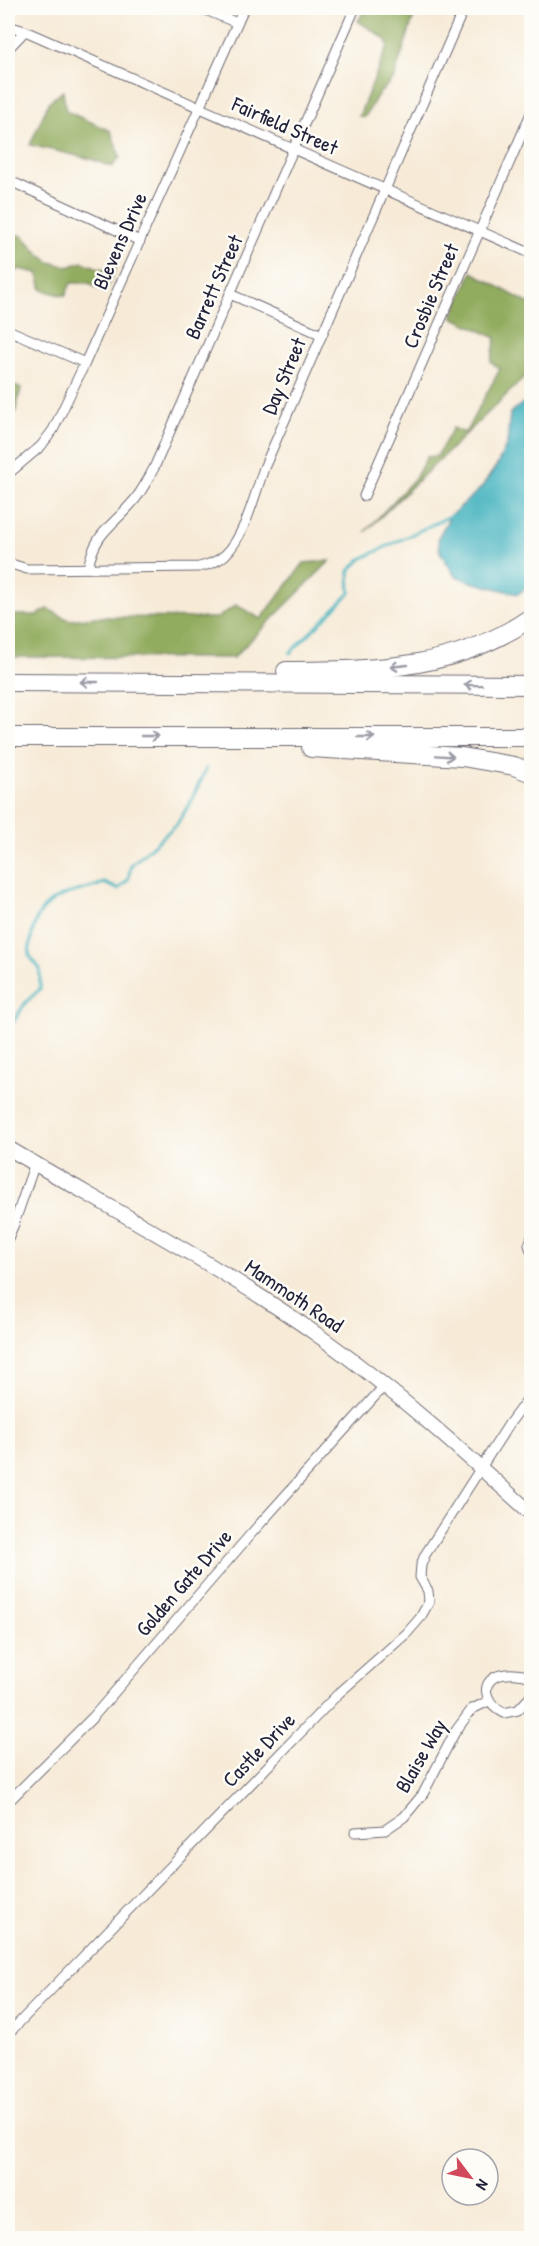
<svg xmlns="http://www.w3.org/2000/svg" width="539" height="2246" font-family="'Patrick Hand',sans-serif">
<rect width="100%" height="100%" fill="#fdfcf7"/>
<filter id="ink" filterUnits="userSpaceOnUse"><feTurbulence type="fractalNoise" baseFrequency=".0167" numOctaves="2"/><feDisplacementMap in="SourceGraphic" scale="12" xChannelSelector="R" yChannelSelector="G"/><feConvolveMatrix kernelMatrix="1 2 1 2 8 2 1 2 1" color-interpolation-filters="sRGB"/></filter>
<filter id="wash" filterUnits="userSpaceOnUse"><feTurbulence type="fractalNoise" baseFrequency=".008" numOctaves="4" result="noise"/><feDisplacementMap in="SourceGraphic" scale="24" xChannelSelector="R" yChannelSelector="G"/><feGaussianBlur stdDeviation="1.35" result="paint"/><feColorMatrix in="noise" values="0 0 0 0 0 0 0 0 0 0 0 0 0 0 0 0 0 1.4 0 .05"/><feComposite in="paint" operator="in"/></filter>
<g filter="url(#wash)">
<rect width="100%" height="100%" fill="#f7ebd8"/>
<g fill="#92ac5e" stroke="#5a674c" stroke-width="1.5">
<path d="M366,8H415V13L394,78L377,96L365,117L359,116L388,45L384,38L358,21Z"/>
<path d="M63,91L66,111L111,131L120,157L112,167L91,159L30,145L49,102Z"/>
<path d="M8,231L24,237L39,254L50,262L68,267L82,262L104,270L115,264L117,265L105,293L89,283H71L65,296L42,290L38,273L19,269L12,275L8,273Z"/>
<path d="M472,272L531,305V371L365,532L415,478L427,457L437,456L453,428L465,433L500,369L491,362L496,338L452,317Z"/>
<path d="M8,384L21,388L15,414L8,416Z"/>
<path d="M330,561L233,658L8,657V615H37L48,609L69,620L94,617L217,618L236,605L261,619L304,563Z"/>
</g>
<path fill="#44b3c0" stroke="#336a7e" stroke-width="1.5" d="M531,397V584L518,594L471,582L455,576L440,552L438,538L450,516L481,488L497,465L507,444L510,413Z"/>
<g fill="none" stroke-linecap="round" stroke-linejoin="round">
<g stroke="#44b3c0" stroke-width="3">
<path d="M290,653L350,593L349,571L361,559L452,515"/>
<path d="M8,1030L26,1002L40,989V969L29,955C32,926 36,905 67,894C79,890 92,888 104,883L118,889L128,880L131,865L176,825L189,805L206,769"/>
</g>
</g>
</g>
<g filter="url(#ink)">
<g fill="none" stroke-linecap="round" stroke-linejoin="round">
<g stroke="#6d6872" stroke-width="11">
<g id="minor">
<path d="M201,8L237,23"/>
<path d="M8,26L25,31L532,254"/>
<path d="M8,49L25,31"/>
<path d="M8,180L140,241"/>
<path d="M230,294L322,335"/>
<path d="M8,330L85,363"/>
<path d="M8,474L41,446L53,430L85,363L244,8"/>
<path d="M364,496L532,111"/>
<path d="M8,563L27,569L199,567C208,565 217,562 225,555C245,536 255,494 264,468L464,8"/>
<path d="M88,568C95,533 109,529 131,504C141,494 147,481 154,468L355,8"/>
<path d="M532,1237L529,1245L532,1253"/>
<path d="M8,1238L14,1224L35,1163"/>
<path d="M532,1677C522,1674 507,1672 497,1676C477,1685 489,1706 504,1713L518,1710L532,1695"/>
<path d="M8,1802L93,1717L250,1535L385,1385"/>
<path d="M385,1830L355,1832H356L385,1830L404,1817L423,1794L455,1732L472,1709L489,1701"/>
<path d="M8,2034L338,1694L407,1633L420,1618L429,1602L428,1591L420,1577L421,1565L425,1555L509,1424L532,1393"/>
</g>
</g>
<g stroke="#6d6872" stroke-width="16">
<path id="secondary" d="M8,1148C112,1209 220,1266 319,1336C395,1390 463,1452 532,1514"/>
</g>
<g stroke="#6d6872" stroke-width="20">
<g id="motorway">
<path d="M286,671C376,670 454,671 532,617"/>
<path d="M8,682L532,685"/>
<path d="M8,737H532"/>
<path d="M311,748L462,757L514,766L532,773"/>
</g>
</g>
<use href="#minor" stroke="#fff" stroke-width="9"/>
<use href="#secondary" stroke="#fff" stroke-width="14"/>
<use href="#motorway" stroke="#fff" stroke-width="18"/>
</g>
<defs><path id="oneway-shaft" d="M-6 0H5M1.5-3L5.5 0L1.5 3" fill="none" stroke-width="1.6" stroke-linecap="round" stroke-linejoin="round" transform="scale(1.5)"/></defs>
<g stroke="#9c9ca7">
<use href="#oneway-shaft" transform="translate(399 666) rotate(174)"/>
<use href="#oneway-shaft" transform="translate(89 682) rotate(180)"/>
<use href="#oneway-shaft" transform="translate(473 685) rotate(-179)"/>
<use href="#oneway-shaft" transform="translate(150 736)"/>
<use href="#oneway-shaft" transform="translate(366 737)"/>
<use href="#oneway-shaft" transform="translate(445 756) rotate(4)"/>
</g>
</g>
<g text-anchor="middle" stroke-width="5" stroke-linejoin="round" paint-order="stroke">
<g font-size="21" fill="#22223b" stroke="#fdfcf7">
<text transform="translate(285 126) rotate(24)" y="7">Fairfield Street</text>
<text transform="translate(120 241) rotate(-66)" y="7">Blevens Drive</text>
<text transform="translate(214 287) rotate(-66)" y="7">Barrett Street</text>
<text transform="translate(431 296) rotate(-67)" y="7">Crosbie Street</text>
<text transform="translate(284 376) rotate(-67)" y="7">Day Street</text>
<text transform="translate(294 1296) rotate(34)" y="7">Mammoth Road</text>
<text transform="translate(184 1583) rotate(-49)" y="7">Golden Gate Drive</text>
<text transform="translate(259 1750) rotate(-46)" y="7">Castle Drive</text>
<text transform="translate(421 1756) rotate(-60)" y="7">Blaise Way</text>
</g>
</g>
<rect width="539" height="2246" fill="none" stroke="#fdfcf7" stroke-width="30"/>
<g transform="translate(470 2177) rotate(122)"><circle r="28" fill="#fdfcf7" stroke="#a5a5ac" stroke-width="1.5"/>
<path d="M0-4.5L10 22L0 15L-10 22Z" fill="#d1495b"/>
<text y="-9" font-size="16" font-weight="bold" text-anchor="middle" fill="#22223b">N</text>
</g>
</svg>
